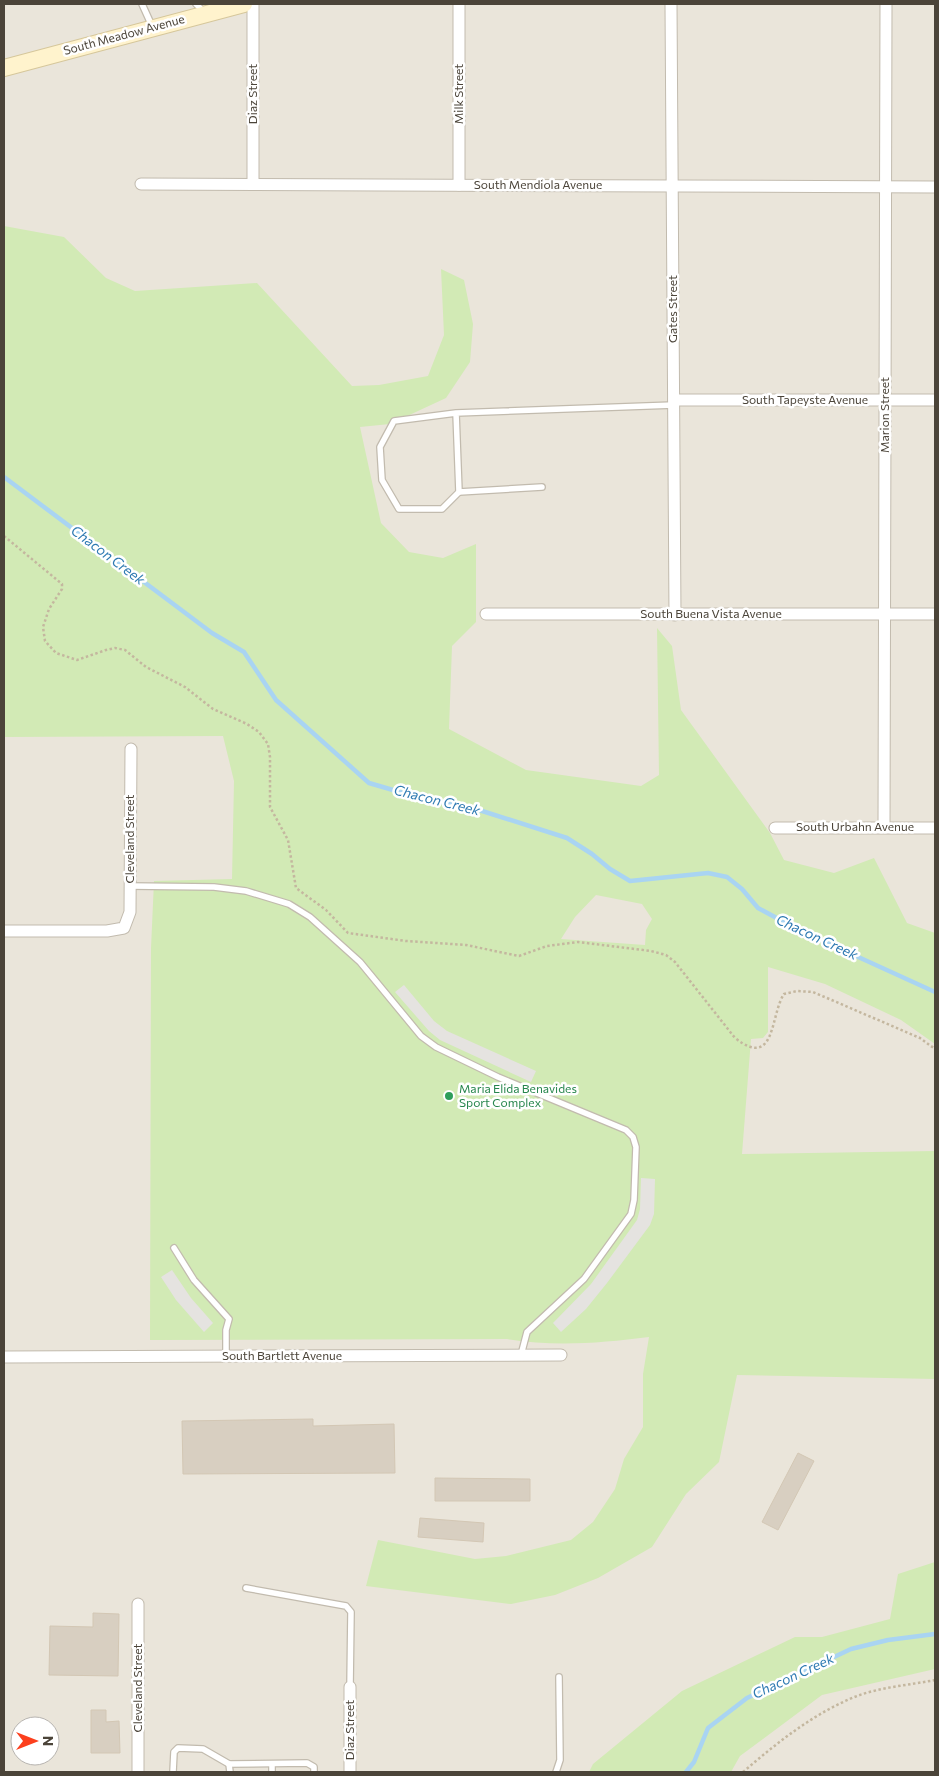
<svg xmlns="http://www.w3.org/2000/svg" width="939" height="1776" font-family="Commissioner,sans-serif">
<rect width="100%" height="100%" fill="#f6f3ec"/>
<path fill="#eae5da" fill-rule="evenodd" d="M4,4H935V1772H4ZM20,1726H50V1756H20Z"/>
<g fill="#d2eab5" fill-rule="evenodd">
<path d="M4,226L64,237L106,278L135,291L257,283L352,386L379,385L428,376L444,335L441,269L464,280L473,324L470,362L446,398L390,424L360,427L381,523L409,552L443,558L476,544V622L452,646L449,729L526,770L641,786L659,775L657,628L672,646L681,710L770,833L784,860L834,873L874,858L907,923L935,933V1044L901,1020L825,984L768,967V1032L763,1038L751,1039L742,1154L935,1151V1379L737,1375L719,1462L686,1494L652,1547L598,1578L555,1595L511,1604L366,1586L378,1540L475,1559L506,1556L571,1540L593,1522L615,1489L624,1459L643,1427V1374L649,1337C601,1343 555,1347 507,1339L150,1340L151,948L154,881L232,879L234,781L223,736L4,737ZM596,895L642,904L652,919L646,930L645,945L561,939L575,917Z"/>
<path d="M935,1562V1669L822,1695L740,1756L731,1772H589L593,1764L682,1691L795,1637H822L890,1619L898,1574Z"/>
</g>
<g fill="#e5e3e0">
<path d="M404,985L434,1021L447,1031L536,1071L531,1082L440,1040L429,1031L395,992Z"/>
<path d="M641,1178L655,1179L654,1214L650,1225L607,1283L586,1309L561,1332L553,1323L591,1284L637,1220L640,1209Z"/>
<path d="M172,1270L191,1298L213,1323L204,1332L176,1300L161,1277Z"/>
</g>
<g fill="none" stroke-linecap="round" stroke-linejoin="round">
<g stroke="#a9d4f2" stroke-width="4.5">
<path d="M4,477L212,633L244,652L276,700L369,783L417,797L479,810L567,838L592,854L610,869L630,881L708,873L727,877L742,889L758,908L799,930L935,992"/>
<path d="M686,1772L694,1762L708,1728L747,1698L851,1649L888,1640L935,1634"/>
</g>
</g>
<g fill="#d8cfc1" stroke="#d3c7b4">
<path d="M313,1419V1426L394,1424L395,1473L183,1474L182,1421Z"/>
<path d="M798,1453L814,1461L778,1530L762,1522Z"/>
<path d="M435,1478L530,1479V1501H435Z"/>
<path d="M420,1518L484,1523L483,1542L418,1537Z"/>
<path d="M93,1613L119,1614L118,1676L49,1675L50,1626L93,1627Z"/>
<path d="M91,1710H106V1722L119,1721L120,1753H91Z"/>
</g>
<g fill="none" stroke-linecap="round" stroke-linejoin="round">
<g stroke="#c2bbae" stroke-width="8">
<g id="lane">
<path d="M142,4L152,26"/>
<path d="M196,4L204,12"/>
<path d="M456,413L459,492L442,509H399L382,480L380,447L394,421L456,413L674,405"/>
<path d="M459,492L542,487"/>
<path d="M130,886L214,887L246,891L289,904L310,917L360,962L421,1036L436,1047L498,1077L626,1130L633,1137L636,1147L634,1200L631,1214L584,1279L527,1332L521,1355"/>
<path d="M174,1248L194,1280L229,1319L226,1330V1356"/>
<path d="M246,1588L346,1606L351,1612L350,1687"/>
<path d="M229,1764L230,1772"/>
<path d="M173,1772L174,1752L178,1748L203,1749L229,1764L307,1763L314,1767V1772"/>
<path d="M272,1772V1764"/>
<path d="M556,1772L560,1760L559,1677"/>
</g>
</g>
<g stroke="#c2bbae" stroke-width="13">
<g id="street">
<path d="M253,4V184"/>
<path d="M459,4V185"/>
<path d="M671,4L675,615"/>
<path d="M141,184L935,187"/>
<path d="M674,400H935"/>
<path d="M486,614H935"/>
<path d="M884,827L886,4"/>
<path d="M775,828H935"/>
<path d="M4,931H107L124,928L130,912L131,749"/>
<path d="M4,1357L561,1355"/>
<path d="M138,1772V1604"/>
<path d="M350,1772V1687"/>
</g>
</g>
<g stroke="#d6c79b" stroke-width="18">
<path id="secondary" d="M4,68L244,4"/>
</g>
<g stroke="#c4b79f" stroke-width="2.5" stroke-dasharray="2.5 2.5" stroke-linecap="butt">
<path d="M4,536L62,584V589L49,609L43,627L45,641L56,653L77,660L106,650L115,648L125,650L146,667L185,687L213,709L247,724L259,732L268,744L270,757V807L288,840L296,888L326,910L348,933L406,941L466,945L519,956L547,946L578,942L651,951L666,955L675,962L735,1038C776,1070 770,1015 784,994L797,991L813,992L920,1038L935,1049"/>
<path d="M743,1772C778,1742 814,1713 857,1696C881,1687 910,1685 935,1680"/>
</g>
<use href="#lane" stroke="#fff" stroke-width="5.5"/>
<use href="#street" stroke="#fff" stroke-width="11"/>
<use href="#secondary" stroke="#fff3cd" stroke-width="16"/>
</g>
<circle fill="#2e9e5b" stroke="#fff" stroke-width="2" cx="449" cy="1096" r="5"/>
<g text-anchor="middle" stroke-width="5" stroke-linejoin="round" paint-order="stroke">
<g font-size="12" fill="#4b4439" stroke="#fff">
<text transform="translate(124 35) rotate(-15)" y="4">South Meadow Avenue</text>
<text transform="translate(253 94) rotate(-90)" y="4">Diaz Street</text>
<text transform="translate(459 94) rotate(-90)" y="4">Milk Street</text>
<text x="538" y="189">South Mendiola Avenue</text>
<text transform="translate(673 309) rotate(-90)" y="4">Gates Street</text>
<text x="805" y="404">South Tapeyste Avenue</text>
<text transform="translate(885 415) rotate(-90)" y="4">Marion Street</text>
<text x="711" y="618">South Buena Vista Avenue</text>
<text x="855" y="831">South Urbahn Avenue</text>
<text transform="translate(130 839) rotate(-90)" y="4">Cleveland Street</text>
<text x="282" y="1360">South Bartlett Avenue</text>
<text transform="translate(138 1688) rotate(-90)" y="4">Cleveland Street</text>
<text transform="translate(350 1730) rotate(-90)" y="4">Diaz Street</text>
</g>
<g font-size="12" fill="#27864d" stroke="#fff" text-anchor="start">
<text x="459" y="1093">Maria Elida Benavides<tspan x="459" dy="14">Sport Complex</tspan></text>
</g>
<g font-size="14" font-style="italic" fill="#2e7ab2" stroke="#fff">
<text transform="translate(108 555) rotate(37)" y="5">Chacon Creek</text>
<text transform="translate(437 800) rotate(14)" y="5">Chacon Creek</text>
<text transform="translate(817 937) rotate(25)" y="5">Chacon Creek</text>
<text transform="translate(793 1676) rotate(-25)" y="5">Chacon Creek</text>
</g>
</g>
<rect width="939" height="1776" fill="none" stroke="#4b4439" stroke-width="10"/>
<g transform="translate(35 1741) rotate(90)"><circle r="24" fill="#ffffff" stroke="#b7b4b0"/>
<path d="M0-4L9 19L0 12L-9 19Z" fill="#fc3f1d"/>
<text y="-8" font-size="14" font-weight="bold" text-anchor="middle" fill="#4b4439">N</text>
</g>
</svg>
